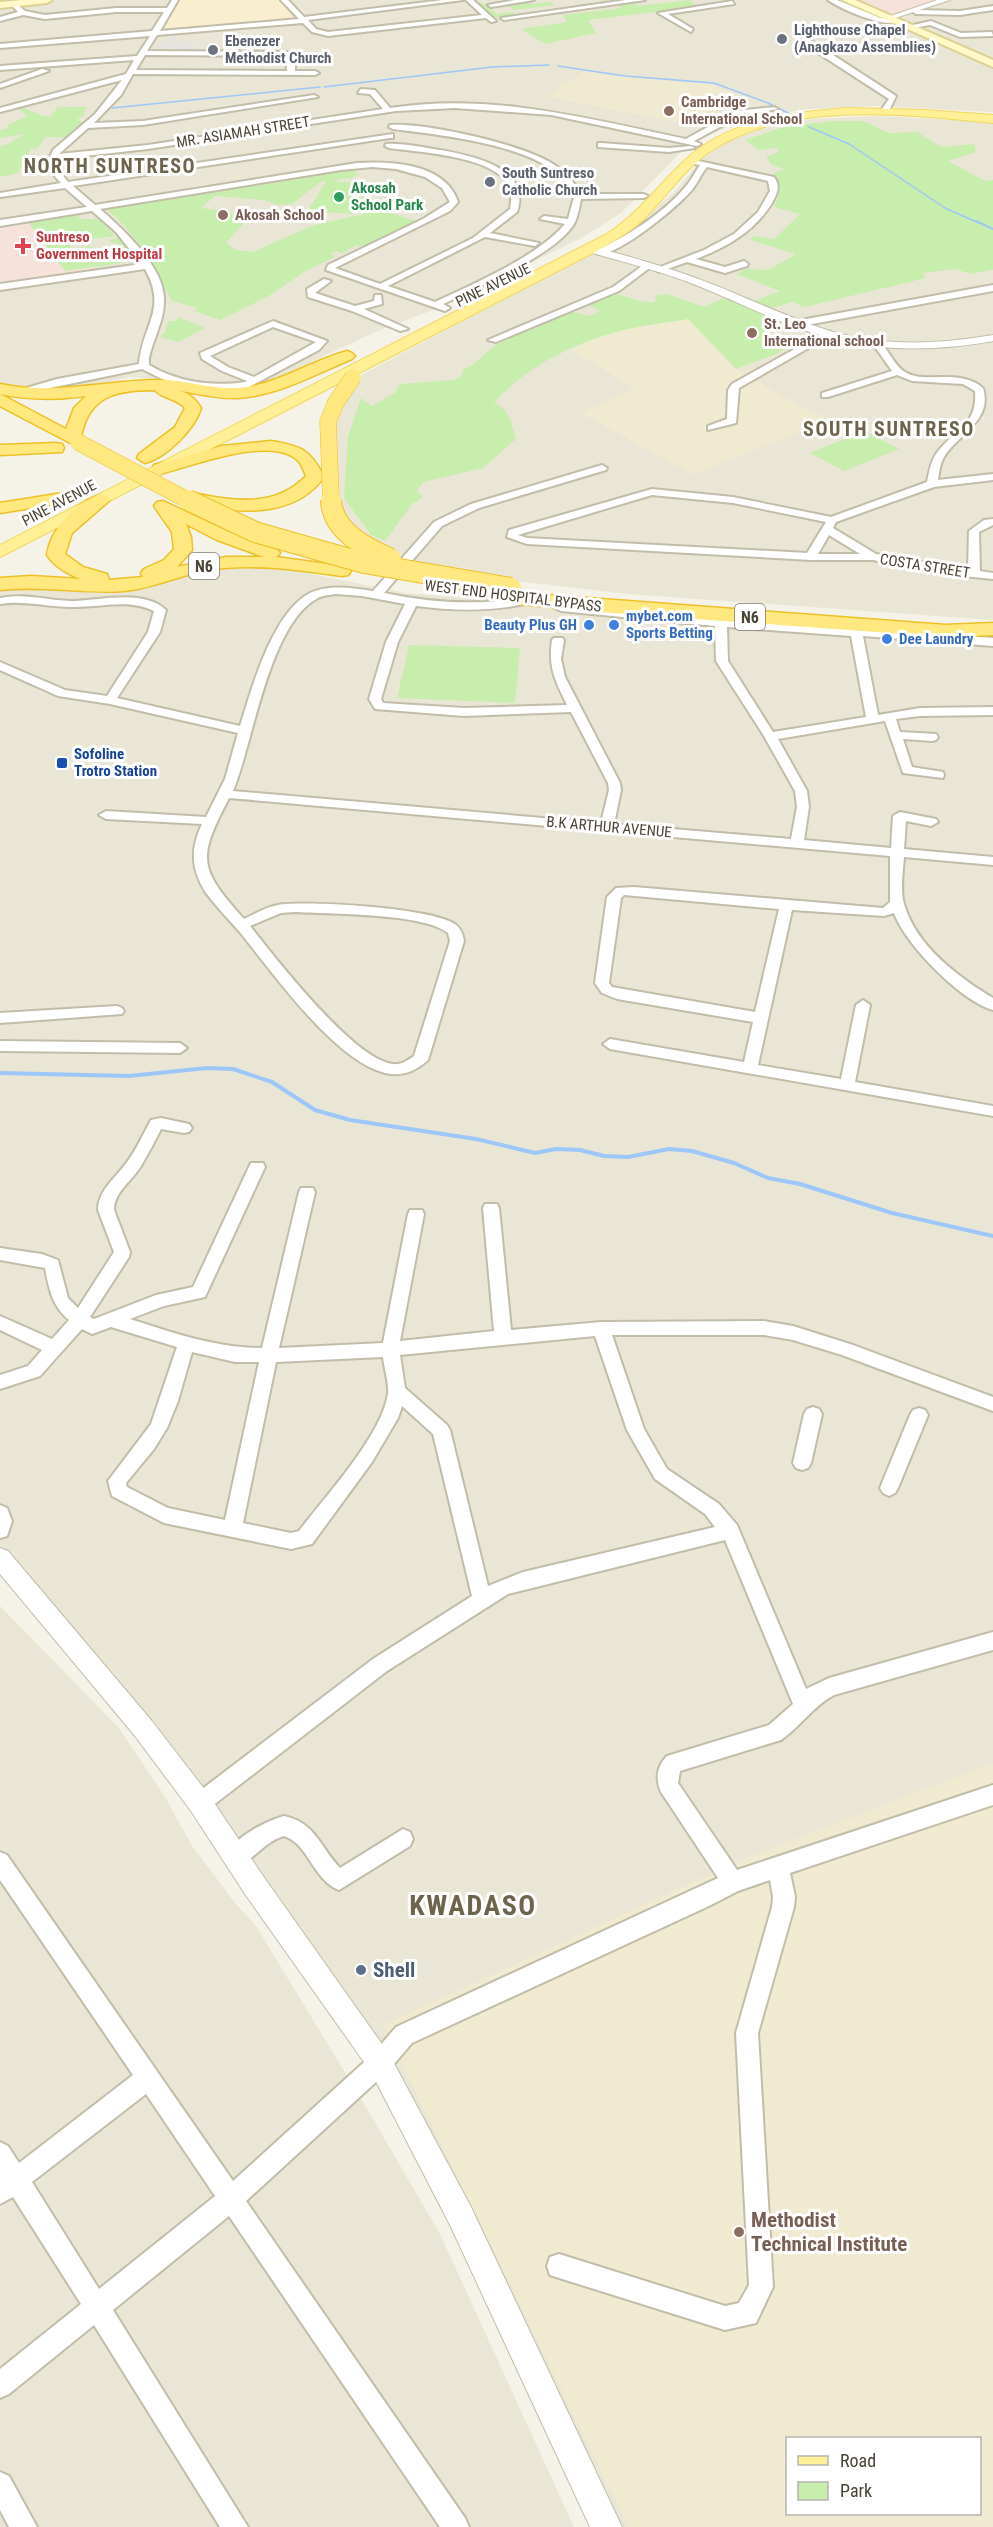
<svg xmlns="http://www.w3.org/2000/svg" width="993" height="2527" font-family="'Roboto Condensed',sans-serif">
<rect width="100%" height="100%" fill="#f5f3e7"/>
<g fill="#eae6d5" fill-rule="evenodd">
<path d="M0,0H841L993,68V112L876,106L809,109L751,118L698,139L684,149L621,213L583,237L441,307L380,330L257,387L221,390L171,381L131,377L57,392L0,386Z"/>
<path d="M854,0H993V62Z"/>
<path d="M877,116L993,122V620L627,594L449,573L404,563L345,529L331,460L338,401L349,386L365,373L503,300L641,221L675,191L701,160L724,143L757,130L812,119Z"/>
<path d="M243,564L282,568L406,593L755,621L993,637V2527H617L366,2040L0,1556V590L24,586L114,592L150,587L205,570ZM788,2438H980V2514H788Z"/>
<path d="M0,1606L119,1728L165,1797L192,1846L236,1904L256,1926L369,2112L440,2234L574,2527H0Z"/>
</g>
<path fill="#f9eed0" d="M179,0H282L301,20L158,33Z"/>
<g fill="#f0ebd0" fill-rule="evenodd">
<path d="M584,71L614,76L713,85L743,97L691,125L549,97L561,88L558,86L563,82L568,83Z"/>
<path d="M688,319L736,369L804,408L831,419L693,474L581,413L636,388L570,350L592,339L621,330Z"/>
<path d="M993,1763V2527H629L383,2025L741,1860ZM788,2438H980V2514H788Z"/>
</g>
<g fill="#f7e2da">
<path d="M858,0H941L893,16Z"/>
<path d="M28,222L65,271L94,267L96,271L0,285V226Z"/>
</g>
<g fill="#c7eeac">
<path d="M473,0L490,6L528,2L532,4L551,2L554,5L514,10L508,6L491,8L496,14L513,12L518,15L496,18Z"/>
<path d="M689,0L699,7L588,20L596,33L545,44L521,29L567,22L563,15L622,8L618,4L633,2L638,6Z"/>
<path d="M21,107L43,116H51L58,107H88L83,113L85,114L77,120L85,122L65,137H45L37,149H31L18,173L0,177V146L8,144L23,134L0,138V130L9,128L7,125L28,116L18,109Z"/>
<path d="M832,121H863L889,133L917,132L941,147L974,144L976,152L948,161L985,181L993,180V270L970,274L956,269L923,273L926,278L805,307L792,302L773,308L754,301L780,291L736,274L746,269L768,270L796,254L750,240L754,236L774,239L800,214L774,207C779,194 784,186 773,174L784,169L772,165L766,157L779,152L777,148L758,150L745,140L784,127Z"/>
<path d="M341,170H355V172L360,174L351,178L331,181L371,184L352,214L308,211L326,181H322L292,204L279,205L264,200L215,196L201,208L229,212L245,222L226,243L236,250L253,252L311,226L381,210L416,221L364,247L357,245L342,253L336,251L330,254L336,256L304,272L267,297L220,320L194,311L197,308L172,301C154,267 135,232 105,208Z"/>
<path d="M80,213L79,219H100L115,236L67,242L72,249L90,246L96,253L78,257L82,263L126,255L116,242L107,243L110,242L109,240L118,238L134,259L122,263L65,271L28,222Z"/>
<path d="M617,294L644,302H656L655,296L667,294L704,307L724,298L787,321L764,332L788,345L779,353L736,369L688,319C665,323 642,325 620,331C574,343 525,367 494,403C510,409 511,423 516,439L483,468L423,482L417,491L423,497L412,504L385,541L371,535L344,498L348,437L361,398L372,406L396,392L400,384L454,380L461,376L463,369L471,366L497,344L572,312L589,316L600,311L588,305Z"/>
<path d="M179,317L205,328L178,342L160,337L166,330H165L169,321H176Z"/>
<path d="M864,431L899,449L844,471L810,453Z"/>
<path d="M409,645L520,648L515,703L397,698Z"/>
</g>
<path fill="#e6e4e0" d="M176,35L177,43L195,42L194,52L158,50L161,42H167L171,36Z"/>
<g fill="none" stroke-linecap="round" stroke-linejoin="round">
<g stroke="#9dc7f8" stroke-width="1.5">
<path d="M558,66L625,76L714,83L768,103L790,114"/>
<path d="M324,87L492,67L549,65"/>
<path d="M112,108L320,87"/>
<path d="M809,127L849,144L945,208L979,223"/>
</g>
<path stroke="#9dc7f8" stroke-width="2" d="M976,221L993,229"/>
<path stroke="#9dc7f8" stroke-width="4" d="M0,1073L129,1076L207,1068L233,1069L272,1082L315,1110L350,1120L476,1139L535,1153L556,1149L580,1150L604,1156L628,1157L669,1149L692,1151L734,1163L768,1178L800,1184L892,1213L993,1236"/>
<g stroke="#c2bda9" stroke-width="4">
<g id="minor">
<path d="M172,0H178L160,31L299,19L281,0H288L304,17L443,0H463L308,20L316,29L328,32L482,15L466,0H473L496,21L491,22L486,18L328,36L312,32L303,23L157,35L147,51L288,52L295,56V71H315L319,73L315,75L133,74L121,95L94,123L143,121L314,95L318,97L143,125L88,128L59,154L148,145L383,109L370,94L358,93L361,89L375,90L390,108C490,92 589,119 686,139L737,111L774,107L778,109L742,115L694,141L701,144L697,146L551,115L455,108L396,111L148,149L57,159V168L68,182L393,134V138H390L73,186L95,205L357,163C391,161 445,163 458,202L450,211L335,268L380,284L473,238L510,209C511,202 513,193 509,186C495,156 418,152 389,148L385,146L386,144C400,143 415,146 428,148C460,153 534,164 517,212L490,233L539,243L535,246L485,237L388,286L435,302C475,283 537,257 565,224L540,219L544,216L568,219L574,197C571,192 569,185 565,181C534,144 439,135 393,129L389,127L390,125C425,122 524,145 553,164C566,172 573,181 581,194H644L648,196L644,198L581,199C580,206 578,215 575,222C561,252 475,289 443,304L450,308L445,311L326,270L328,265L423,219L450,202L442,188L425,177L396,169L372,167L341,170L100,209C123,229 164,267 164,299C165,319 153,339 149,358V365C177,382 212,387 245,382L247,381L222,371L202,359L200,353L273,321L327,341L319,350L247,388L222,390L194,387L162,379L142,369L16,395V391L57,379L139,364C142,325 168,310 145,269L0,290V284L141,264L116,232L92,211L0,226V220L87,207L65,188L0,197V193L61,183C50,172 46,164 53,150L95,114L122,80L0,112V108L126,74L134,60L0,70V66L137,56L150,36L0,48V44L152,31L164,12H116L45,19L23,15L0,21V17L18,12L11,4L14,2L25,11L45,15L116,8H167ZM145,55L286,56L287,71L136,70ZM273,327L316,342L254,377L228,367L210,356Z"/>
<path d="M515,0H534L491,7L488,5Z"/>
<path d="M626,0H645L504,20L501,18Z"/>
<path d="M828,0H837L880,18L899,21C885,29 841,9 828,0Z"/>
<path d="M732,1L734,4L668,14L693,29L691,32L658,13Z"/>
<path d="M993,6V10L960,15L916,14L913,12L916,10L960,11Z"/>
<path d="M931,21L961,33L992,32L993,36L960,37L930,25L908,29L905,27Z"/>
<path d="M804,40H810L896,96L889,111L882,109L889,99L804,44Z"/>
<path d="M42,69L49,71L0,88V84Z"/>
<path d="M601,143L669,148L691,146L695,148L669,152L598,147V143Z"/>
<path d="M689,159L774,177C781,187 777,193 772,203C754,232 727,247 696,259L725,267L744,261L748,264L747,266L725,273L687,262L659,272L655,269L704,250L734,234L758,212L770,191L768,181L707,167C701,174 698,183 691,191C677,207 619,256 598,254V250C630,234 663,214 687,185C692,179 695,172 700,165L689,163Z"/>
<path d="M645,264L652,266L619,291L496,342L488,340L613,287Z"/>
<path d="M324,279L331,281L315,293L355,306L374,301L375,295H381L382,304L364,309L408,329L400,331L352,311L308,297L307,289Z"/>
<path d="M993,285V291L801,326L796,323L801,320Z"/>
<path d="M825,332L833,334L739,388L736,423L708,430V426L727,419L728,390L732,384Z"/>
<path d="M875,342H881C889,352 895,366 905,372C925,385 958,367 983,388C993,421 958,434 944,457C940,464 939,473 938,480L993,474V480L934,487L836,522L833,528L876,554L968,570L969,531L984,520L993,519V525L979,532L980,571L993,573V579L944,574L873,560H811L527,544L507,537L509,530L652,489L733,497L831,517L927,482C929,473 930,463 936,454C953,430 978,426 975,391L963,384L912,381L897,375L828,397H822V393L892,371L873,344ZM652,495L733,503L826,522L807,553L527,538L518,535ZM829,535L860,554H818Z"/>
<path d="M602,465L607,468L606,470L479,508L442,526L384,593C432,603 480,606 529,597L535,600L533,602C494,612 455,611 416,606L398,642L381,699L383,703L464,708L567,705C555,680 548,668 552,640L554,638H562L564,640L561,659L565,677L620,783L621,790L614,824L791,839L797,807L795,791L764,736L716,661L715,626L561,611L555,608L557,606L993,638V646L863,636L878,715L920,708L993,707V715L920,716L896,719L900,732L936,734L938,737L936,740L932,741L903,739L912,767L943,772L944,775L943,778L903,773L885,721L778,739L807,791L809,807L804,840L891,848L893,816L900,812L936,819L938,822L931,826L906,821L904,849L993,857V865L904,857C903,872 900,890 904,904C916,946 958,977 993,998V1010C961,1001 905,944 894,913L884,916L792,910L758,1065L841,1079L856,1005L863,1000L870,1005L855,1082L993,1106V1116L610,1049L603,1044L610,1039L744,1062L753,1022L617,999L602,993L595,983L607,897L616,888L634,887L883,908L890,902V856L229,798C198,858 197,867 244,919C255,914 266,907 278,905C305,900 436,908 456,925C461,929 463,935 464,941L428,1060C418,1069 405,1076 391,1074C339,1068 271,970 239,931C228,919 216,906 206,893C191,869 190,850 202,824L106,819L99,815L106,811L206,817L225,779L238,733L110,704L58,696L0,670V662L65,690L107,696L148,632L154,611C128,598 98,608 70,607C46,607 24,600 0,604V598C24,593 46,600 70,601C98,601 143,588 166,610L160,632L117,698L240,726C252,688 272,613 310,593C329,584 353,588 373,591L434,522L471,504ZM336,594L362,596L405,604L386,642L369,699L375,709L464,716L571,712L608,783L609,790L601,823L233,791C253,743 269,623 318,598C323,595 330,595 336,594ZM727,627L851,636L866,717L773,732L728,661ZM624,895L779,909L755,1012L612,987L609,983L621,898ZM294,912C328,914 424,913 448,933L450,941L414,1056C407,1061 401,1065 393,1064C354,1060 275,958 250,926L281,913Z"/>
<path d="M117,1006L122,1008L124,1011L122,1014L0,1023V1013Z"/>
<path d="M0,1041L180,1043L187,1048L180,1053L0,1051Z"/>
<path d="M161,1118L189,1124L192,1128L189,1132L184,1133L161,1129C155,1141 148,1154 141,1166C132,1181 114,1192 114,1210L130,1252L129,1257L90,1317L94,1319L156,1295L193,1287L249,1167L251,1163H263L265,1167L205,1297L164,1306L130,1319C174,1333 216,1348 262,1348L299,1192L301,1188H313L315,1192L279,1348L383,1343L408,1214L410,1210H422L424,1214L400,1341L494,1331L483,1208L485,1204H497L499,1208L511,1330L601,1322L764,1321L793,1326L853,1345L993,1397V1411L842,1355L793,1340L764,1335H612L644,1429L667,1469L719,1504L737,1525L806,1689L829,1678L993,1632V1650L834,1695C813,1706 801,1726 781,1740L680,1771L678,1783L737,1870L993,1785V1805L790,1873L795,1897L794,1907L758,2033L773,2287L756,2323L725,2330L559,2278L550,2275L547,2266L550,2257L559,2254L725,2306L739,2303L749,2285L736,2033L772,1907L773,1897L770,1880L738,1891L709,1906L412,2043L388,2071L246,2201L465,2518L469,2527H440L229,2216L113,2310L248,2527H220L94,2325L9,2394L0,2398V2369L81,2304L13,2197L0,2204V2142L8,2146L19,2163L133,2075L0,1880V1852L7,1855L233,2181L372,2055L396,2027L718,1878L661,1792C655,1779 657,1766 667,1756L769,1725L793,1704L725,1540L508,1594L387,1671L207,1810L200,1813L193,1810L190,1803L193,1796L373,1659L472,1596L433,1434L402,1406L398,1418L372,1462L312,1544L291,1549L164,1523L112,1496L108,1481L151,1424L177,1347L111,1327L92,1334L82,1329L40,1376L0,1389V1375L28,1366L42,1350L0,1330V1316L52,1339L69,1320C52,1306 49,1289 45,1268L0,1260V1248L42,1254L58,1260L68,1298L78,1308L114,1252L98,1210C98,1190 117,1177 127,1162C137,1149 143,1134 151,1120ZM595,1336L627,1430L655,1479L705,1514L715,1527L523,1572L488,1586L450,1430L447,1425L405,1388L400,1355ZM192,1352L235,1362H259L225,1520L168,1508L127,1487L126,1483L154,1449L167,1428L178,1401ZM383,1357C384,1368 389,1382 388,1393C383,1434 325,1497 299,1531L291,1533L243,1523L276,1362ZM146,2094L215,2196L99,2289L32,2182Z"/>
<path d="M813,1407L819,1409L822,1414L811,1463L808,1468L802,1470L796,1468L793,1463L804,1414L807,1409Z"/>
<path d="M919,1408L925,1410L928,1415L898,1488L895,1493L889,1496L883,1493L880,1488L910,1415L913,1410Z"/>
<path d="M0,1505L7,1508L12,1521L7,1536L0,1538Z"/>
<path d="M284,1816C316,1823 319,1846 340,1868L403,1829L410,1832L413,1839L410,1846L339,1890C313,1880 308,1843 284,1836C265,1841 254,1860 236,1867L229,1864L225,1857C234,1837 264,1822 284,1816Z"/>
<path d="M0,2472L9,2476L37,2527H9L0,2510Z"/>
</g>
</g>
<g stroke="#c2bda9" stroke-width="2">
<g id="tertiary">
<path d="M937,0H950L889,20L885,18Z"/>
<path d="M590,246C621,254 652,263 682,273C732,290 780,315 830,331C882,347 941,344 993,335V341C938,351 880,352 826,337C774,323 725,294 674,277C645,267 615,260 586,251L585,249Z"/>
<path d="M0,1548L8,1551L151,1720L209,1795L263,1876L389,2054L471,2207L622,2527H590L451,2227L371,2072L245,1894L191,1811L135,1736L0,1574Z"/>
</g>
</g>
<g stroke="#dad192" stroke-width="4">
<g id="secondary">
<path d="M21,0H52L47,3L0,8V2Z"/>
<path d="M842,0H855L993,60V67Z"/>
</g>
</g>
<g stroke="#f1d85a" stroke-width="2">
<path id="primary" d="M846,108L924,110L993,115V123C905,114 789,100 711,151C685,168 666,197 644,219C629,233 612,242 595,252L0,557V545L605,235C636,216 656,188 682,163C726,120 787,113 846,108Z"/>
</g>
<g stroke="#eec028" stroke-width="3">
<g id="trunk">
<path d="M347,351L352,353L355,356L352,359C316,374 277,396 237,398C218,399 199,394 181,391C191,395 195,399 201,408C195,429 166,458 145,463L137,458L139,454L175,427L185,408C177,398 162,399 155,390C117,390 89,395 81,437L86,442L78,447L0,406V394L66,429L74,408L86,396C56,400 29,400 0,394V384C56,396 109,379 165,380C193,381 219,392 247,387C283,381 313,360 347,351Z"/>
<path d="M271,441C301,446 310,449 324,477C290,525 219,511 171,499L168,495L171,491L177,490C222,498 270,513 306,476C304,472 303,467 300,463C276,432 190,467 160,474L154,473L152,469L154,465L222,446Z"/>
<path d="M56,443L62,444L64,448L62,452L0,455V445Z"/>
<path d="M69,492L75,493L78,497L75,501L0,513V503Z"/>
<path d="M101,495L107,496L110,500L72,533L65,554L83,567L107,574L109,580L143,577L141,573L144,569L164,560L174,549L172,532L154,506L157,502L163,501L229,532L277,549L280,553L276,557L342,566L348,567L351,571L348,575L342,576C298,570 253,563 209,570C180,575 154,588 124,591C83,594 42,585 0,590V578L31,576L81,579C67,574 55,567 47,555C50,530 76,501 101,495ZM186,524L217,540L264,557H226L177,567L192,550L191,537Z"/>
<path d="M508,592L946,625L993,623V635L946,637L599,612L501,602L499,598L501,594Z"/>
</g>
</g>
<use href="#minor" fill="#fff" fill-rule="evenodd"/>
<use href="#tertiary" fill="#fff" fill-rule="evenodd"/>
<use href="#secondary" fill="#fff9c8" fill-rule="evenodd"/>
<use href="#primary" fill="#ffef97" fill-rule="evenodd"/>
<use href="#trunk" fill="#ffe880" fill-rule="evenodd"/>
<g stroke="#eec028" stroke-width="17" stroke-linecap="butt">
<g id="trunk-bridge-far1">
<path d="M78,442L191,502"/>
<path d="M331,502L328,422L335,404L353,377"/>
</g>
</g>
<g stroke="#eec028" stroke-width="22" stroke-linecap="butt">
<g id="trunk-bridge">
<path d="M188,500L255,532L364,563L511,588"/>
<path d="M331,500C332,531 366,548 391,559"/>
</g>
</g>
<use href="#trunk-bridge-far1" stroke="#ffe880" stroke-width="16"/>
<use href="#trunk-bridge" stroke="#ffe880" stroke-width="20"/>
</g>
<g fill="#6b7280" stroke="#fff" stroke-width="2">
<circle cx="782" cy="39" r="6"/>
<circle cx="213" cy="50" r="6"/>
<circle cx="490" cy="182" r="6"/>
</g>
<g fill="#8d6e63" stroke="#fff" stroke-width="2">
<circle cx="669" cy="111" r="6"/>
<circle cx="223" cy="215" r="6"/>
<circle cx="752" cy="333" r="6"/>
<circle cx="739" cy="2232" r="6"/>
</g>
<circle fill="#2e9e5b" stroke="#fff" stroke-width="2" cx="339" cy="197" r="6"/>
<path fill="#e0444e" stroke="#fff" stroke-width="2" d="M20 237h6v6h6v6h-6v6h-6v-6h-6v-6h6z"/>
<g fill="#3f7fe0" stroke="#fff" stroke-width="2">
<circle cx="589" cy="625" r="6"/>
<circle cx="614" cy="625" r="6"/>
<circle cx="887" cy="639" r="6"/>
</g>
<rect fill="#1a4fb4" stroke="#fff" stroke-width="2" x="56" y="757" width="12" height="12" rx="3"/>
<circle fill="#5c6f8a" stroke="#fff" stroke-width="2" cx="361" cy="1970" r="6"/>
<g text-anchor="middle" stroke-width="6" stroke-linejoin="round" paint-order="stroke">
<g font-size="15" font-weight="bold" fill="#5b616d" stroke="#fff" text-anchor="start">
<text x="794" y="35">Lighthouse Chapel<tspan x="794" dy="17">(Anagkazo Assemblies)</tspan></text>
<text x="225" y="46">Ebenezer<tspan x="225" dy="17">Methodist Church</tspan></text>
<text x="502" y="178">South Suntreso<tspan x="502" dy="17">Catholic Church</tspan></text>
</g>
<g font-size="15" font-weight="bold" fill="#785e54" stroke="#fff" text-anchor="start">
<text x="681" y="107">Cambridge<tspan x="681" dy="17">International School</tspan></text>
<text x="235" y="220">Akosah School</text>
<text x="764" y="329">St. Leo<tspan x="764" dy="17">International school</tspan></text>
</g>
<g font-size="15" fill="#4a4435" stroke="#fff">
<text transform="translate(243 132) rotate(-9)" y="5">MR. ASIAMAH STREET</text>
<text transform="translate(493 285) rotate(-26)" y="5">PINE AVENUE</text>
<text transform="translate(59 503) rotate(-28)" y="5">PINE AVENUE</text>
<text transform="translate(925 566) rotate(9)" y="5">COSTA STREET</text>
<text transform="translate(513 596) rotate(7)" y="5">WEST END HOSPITAL BYPASS</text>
<text transform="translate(609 827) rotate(5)" y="5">B.K ARTHUR AVENUE</text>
</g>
<g font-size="15" font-weight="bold" fill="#27864d" stroke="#fff" text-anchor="start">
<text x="351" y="193">Akosah<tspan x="351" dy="17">School Park</tspan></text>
</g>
<g font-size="15" font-weight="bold" fill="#be3a42" stroke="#fff" text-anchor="start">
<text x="36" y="242">Suntreso<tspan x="36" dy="17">Government Hospital</tspan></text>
</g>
<g font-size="15" font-weight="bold" fill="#366cbe" stroke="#fff" text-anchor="start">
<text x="626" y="621">mybet.com<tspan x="626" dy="17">Sports Betting</tspan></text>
<text x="577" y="630" text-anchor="end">Beauty Plus GH</text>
<text x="899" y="644">Dee Laundry</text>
</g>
<g font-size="15" font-weight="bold" fill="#164399" stroke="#fff" text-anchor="start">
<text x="74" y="759">Sofoline<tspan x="74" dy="17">Trotro Station</tspan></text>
</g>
<g fill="#fff" stroke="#807c72" stroke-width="1.5">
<rect x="189" y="553" width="30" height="26" rx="4.5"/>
<rect x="735" y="604" width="30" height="26" rx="4.5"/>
</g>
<g font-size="16" font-weight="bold" fill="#4a4435">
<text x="204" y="572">N6</text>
<text x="750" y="623">N6</text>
</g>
<g font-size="20" font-weight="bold" letter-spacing="1.5" fill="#6e644b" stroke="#fff">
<text x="110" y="173">NORTH SUNTRESO</text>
<text x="889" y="436">SOUTH SUNTRESO</text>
</g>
<g font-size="21" font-weight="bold" fill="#4e5e75" stroke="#fff" text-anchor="start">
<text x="373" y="1977">Shell</text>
</g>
<g font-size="21" font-weight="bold" fill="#785e54" stroke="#fff" text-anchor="start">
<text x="751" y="2227">Methodist<tspan x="751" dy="24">Technical Institute</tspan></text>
</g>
<g font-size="28" font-weight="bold" letter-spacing="1.5" fill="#6e644b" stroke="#fff">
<text x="473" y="1915">KWADASO</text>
</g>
</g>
<rect x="786" y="2437" width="195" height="78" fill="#ffffff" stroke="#b7b4ae" stroke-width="1.5"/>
<rect x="798" y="2456" width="30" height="9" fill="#ffef97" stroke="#b7b4ae" stroke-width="1.5"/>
<text x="840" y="2467" font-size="18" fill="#4a4435">Road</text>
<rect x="798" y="2482" width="30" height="18" fill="#c7eeac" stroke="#b7b4ae" stroke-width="1.5"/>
<text x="840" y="2497" font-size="18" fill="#4a4435">Park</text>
</svg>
